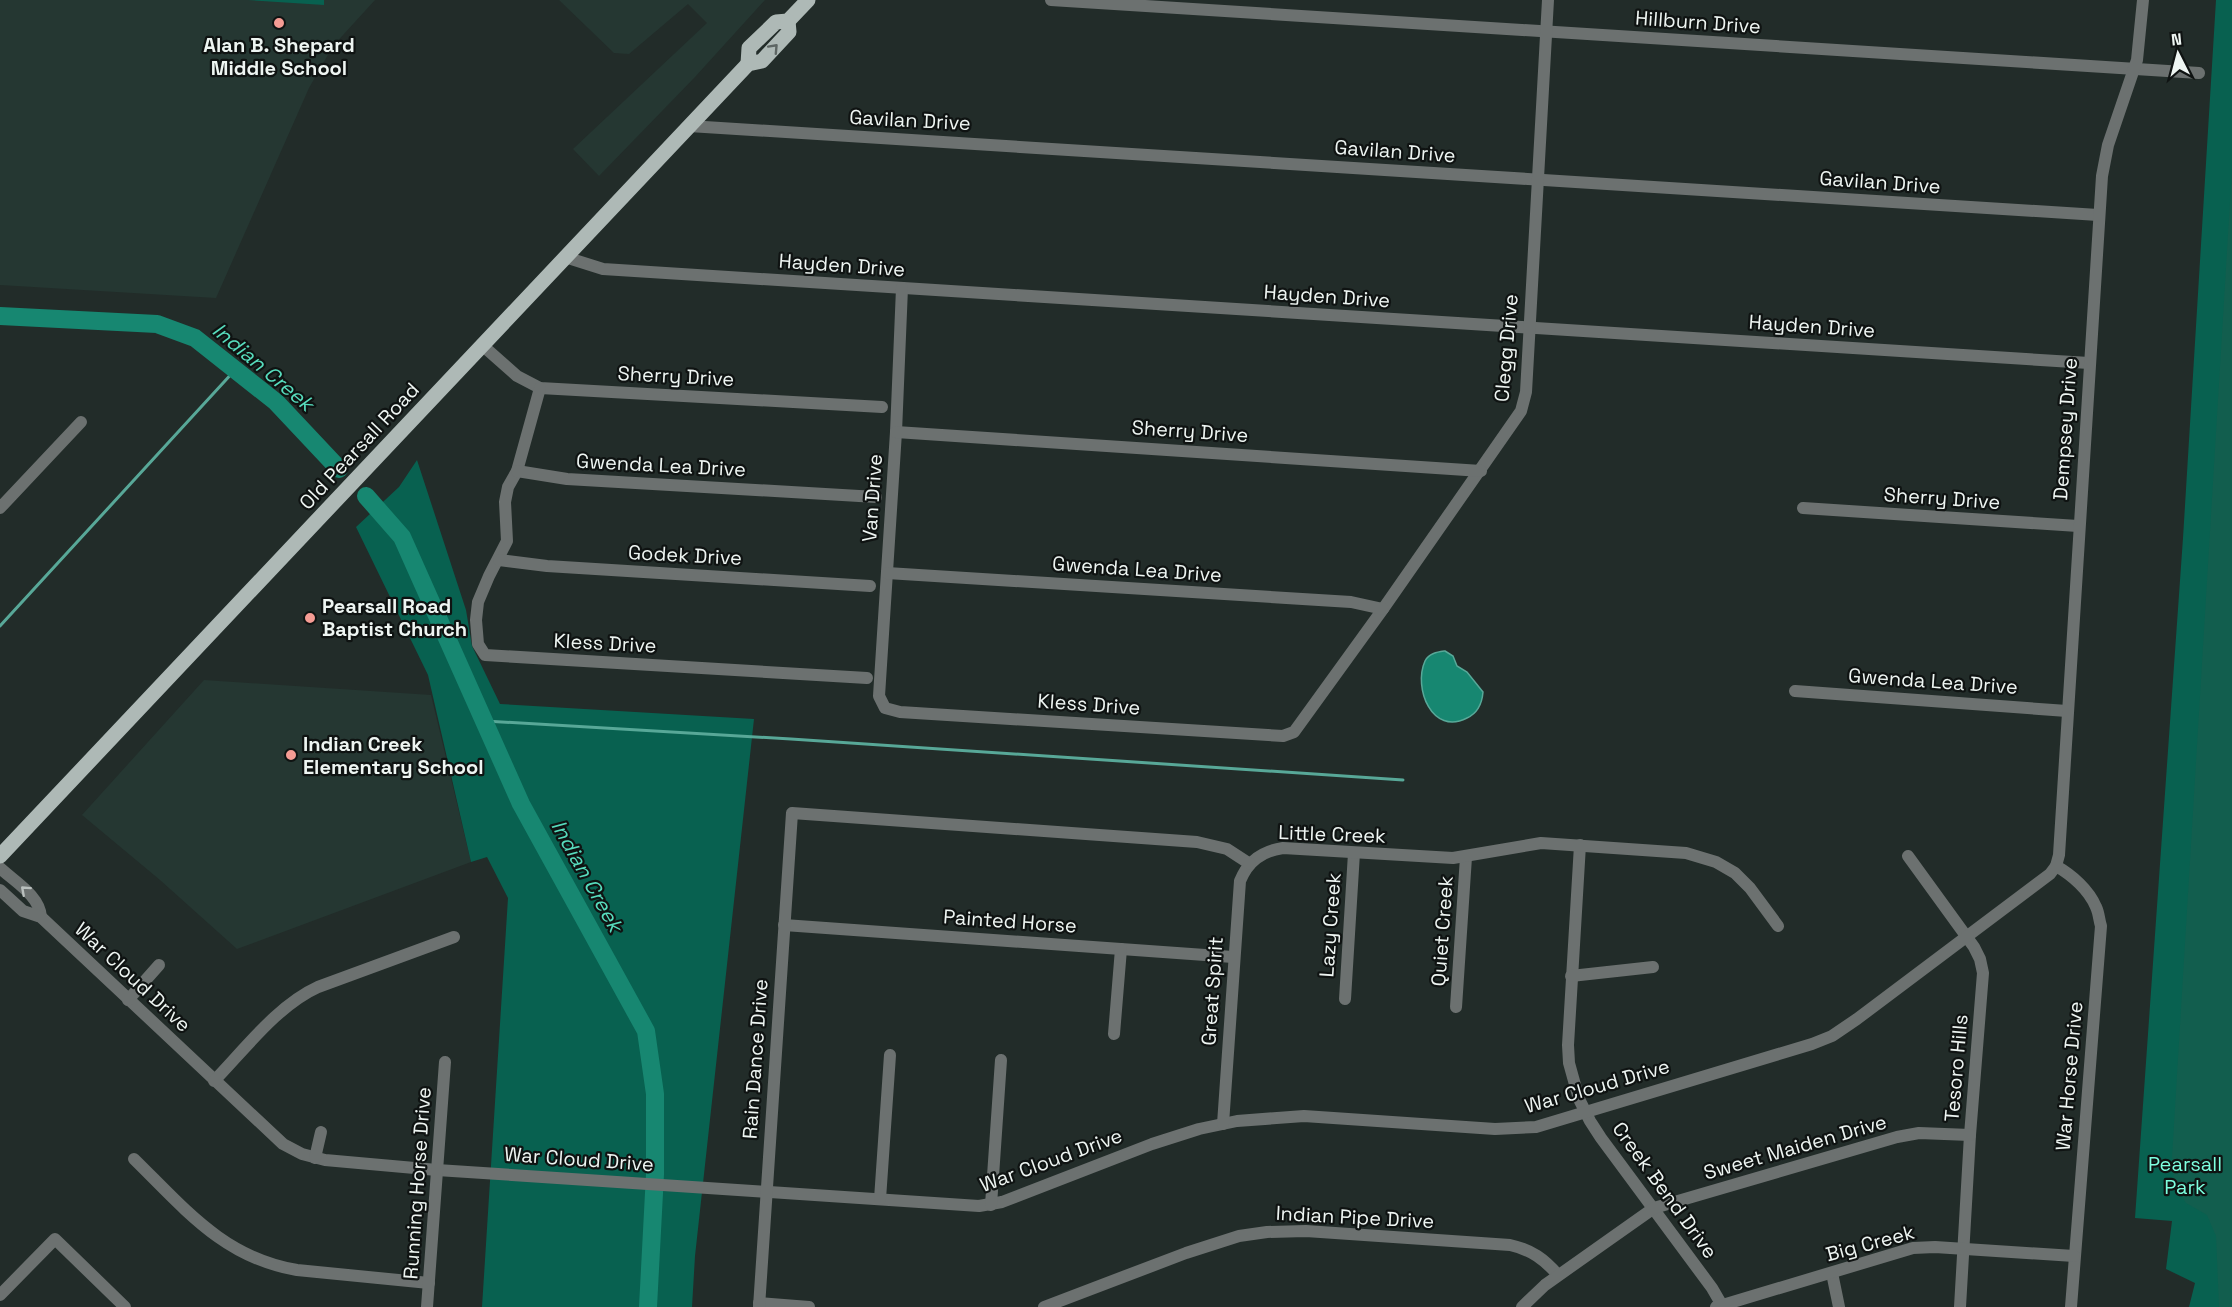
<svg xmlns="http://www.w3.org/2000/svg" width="2232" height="1307" font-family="'Space Grotesk',sans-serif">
<rect width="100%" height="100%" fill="#222c29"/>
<g fill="#253732">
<path d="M0,0H375L333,46L309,88L216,298L0,285Z"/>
<path d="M559,0H765L695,77L599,176L573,149L707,23L688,4L629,54L614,53Z"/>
<path d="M204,680L431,695L471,862L237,949L160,880L82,815Z"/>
</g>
<g fill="#086150">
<path d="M248,0H324V5Z"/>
<path d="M2216,0H2232V1307H2189L2195,1283L2166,1269L2172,1221L2135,1218L2183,538Z"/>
<path d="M417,460L466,610L472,646L500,704L754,719L695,1256L692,1307H482L508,898L487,857L471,862L428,675L356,527L399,487Z"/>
</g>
<path fill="#125e4e" d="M2232,169V1307H2219L2216,1236L2207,1215L2186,1203L2174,1183L2172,1157Z"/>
<path fill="#178771" stroke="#58a898" stroke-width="1.5" d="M1445,651L1453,656L1457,666L1467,672L1483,692C1482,704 1478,713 1467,718C1432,736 1413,688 1425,661C1429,653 1438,652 1445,651Z"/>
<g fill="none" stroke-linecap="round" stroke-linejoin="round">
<g stroke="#58a898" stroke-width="3">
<path d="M0,626L235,370"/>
<path d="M485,721L791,739L1403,780"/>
</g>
<g stroke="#178771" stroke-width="18">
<path d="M0,316L157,324L195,338L276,402L339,469"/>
<path d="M366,496L402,537L521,804L646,1031L655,1094V1174L648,1307"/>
</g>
<g stroke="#6c7170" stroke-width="12">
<path d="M1051,0L2199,73"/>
<path d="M689,126L2098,215"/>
<path d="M565,257L603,269L2089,363"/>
<path d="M902,288L896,432L879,696L885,708L900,712L1283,736L1294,732L1383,609L1521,411L1526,392L1548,0"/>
<path d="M482,345L517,376L540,388L882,407"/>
<path d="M540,388L517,471L508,487L505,502L507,541L489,576L478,602L476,620L478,644L485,655L867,678"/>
<path d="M896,432L1481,471"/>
<path d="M517,471L567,479L876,497"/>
<path d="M0,508L81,422"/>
<path d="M1803,508L2078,526"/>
<path d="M499,560L547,566L870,586"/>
<path d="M887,573L1351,602L1383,609"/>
<path d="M1795,691L2067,711"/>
<path d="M1580,845L1568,1045L1569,1063L1579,1099L1590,1121L1601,1138L1712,1288L1723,1307"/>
<path d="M1908,856L1974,947L1980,959L1983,973L1970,1135L1960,1307"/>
<path d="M2056,866C2072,875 2089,890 2096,907C2099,913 2099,920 2101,926L2071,1307"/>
<path d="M0,868C15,882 40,896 41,917"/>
<path d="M0,890L23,911L41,917L283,1144L302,1154L325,1160L437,1170L979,1206L1002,1202L1152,1144L1199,1129L1237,1121L1304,1116L1495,1129L1536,1127L1812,1044L1832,1036L1857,1019L2050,874L2056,866L2059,855L2102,176L2108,145L2137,60L2143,0"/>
<path d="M784,925L1233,957"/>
<path d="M1571,976L1653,967"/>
<path d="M1345,999L1354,853"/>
<path d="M128,1000L159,965"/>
<path d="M1456,1007L1466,857"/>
<path d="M1114,1034L1121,949"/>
<path d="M214,1081C245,1049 278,1005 318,987L454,937"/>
<path d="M1223,1124L1240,881C1248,861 1262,851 1283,848L1453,858L1541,843L1686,853L1716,862L1735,873L1750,888L1778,926"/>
<path d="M315,1158L321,1132"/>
<path d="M134,1159C185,1209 224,1258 297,1270L429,1283"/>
<path d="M880,1199L890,1055"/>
<path d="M991,1205L1001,1060"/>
<path d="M1832,1273L1839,1307"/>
<path d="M0,1295L55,1239L125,1307"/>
<path d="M759,1303L809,1307"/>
<path d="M427,1307L445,1062"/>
<path d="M759,1307L792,813L1197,842L1227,849L1250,864"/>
<path d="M1044,1307L1186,1253L1239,1236L1267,1232L1306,1231L1510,1245C1532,1250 1544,1259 1558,1275"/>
<path d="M1522,1307L1545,1285L1654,1208L1897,1137L1919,1133L1970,1135"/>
<path d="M1716,1307L1913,1248L1935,1247L2074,1256"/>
</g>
<g stroke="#aeb9b6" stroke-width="15">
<path d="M748,64L749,48L776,22L788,21L808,0"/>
<path d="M0,856L748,64L762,61L789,32L788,21"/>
</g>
</g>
<defs><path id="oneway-chevron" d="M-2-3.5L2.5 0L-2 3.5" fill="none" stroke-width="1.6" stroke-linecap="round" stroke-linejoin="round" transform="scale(1.5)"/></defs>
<use stroke="#5e6664" href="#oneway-chevron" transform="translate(774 48) rotate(-47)"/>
<use stroke="#bac0be" href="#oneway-chevron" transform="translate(25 890) rotate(-138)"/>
<g fill="#f59c94" stroke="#0f1312" stroke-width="2">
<circle cx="279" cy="23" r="6"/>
<circle cx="310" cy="618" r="6"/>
<circle cx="291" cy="755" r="6"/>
</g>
<g text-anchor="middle" stroke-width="4.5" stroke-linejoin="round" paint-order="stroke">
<g font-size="20" fill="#eef5f2" stroke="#0f1312">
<text transform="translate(1698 22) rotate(4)" y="7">Hillburn Drive</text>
<text transform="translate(910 120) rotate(3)" y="7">Gavilan Drive</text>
<text transform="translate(1395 151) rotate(4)" y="7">Gavilan Drive</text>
<text transform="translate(1880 182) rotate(4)" y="7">Gavilan Drive</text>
<text transform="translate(842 265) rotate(4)" y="7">Hayden Drive</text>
<text transform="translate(1327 296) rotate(4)" y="7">Hayden Drive</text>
<text transform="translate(1812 326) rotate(4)" y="7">Hayden Drive</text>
<text transform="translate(1506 348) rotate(-85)" y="7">Clegg Drive</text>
<text transform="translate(676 376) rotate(3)" y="7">Sherry Drive</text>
<text transform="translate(2065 429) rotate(-86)" y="7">Dempsey Drive</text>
<text transform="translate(1190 431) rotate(4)" y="7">Sherry Drive</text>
<text transform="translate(359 446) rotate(-47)" y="7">Old Pearsall Road</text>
<text transform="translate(661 465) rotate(3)" y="7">Gwenda Lea Drive</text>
<text transform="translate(872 498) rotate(-86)" y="7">Van Drive</text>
<text transform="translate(1942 498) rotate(4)" y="7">Sherry Drive</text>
<text transform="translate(685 555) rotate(3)" y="7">Godek Drive</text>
<text transform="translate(1137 569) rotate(4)" y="7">Gwenda Lea Drive</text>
<text transform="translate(605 643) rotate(3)" y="7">Kless Drive</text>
<text transform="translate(1933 681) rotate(4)" y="7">Gwenda Lea Drive</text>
<text transform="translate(1089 704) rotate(4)" y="7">Kless Drive</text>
<text transform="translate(1332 834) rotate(2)" y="7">Little Creek</text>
<text transform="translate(1010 921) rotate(4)" y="7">Painted Horse</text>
<text transform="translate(1330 925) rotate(-86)" y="7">Lazy Creek</text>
<text transform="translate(1442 931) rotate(-86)" y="7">Quiet Creek</text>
<text transform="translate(133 977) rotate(43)" y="7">War Cloud Drive</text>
<text transform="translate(1212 991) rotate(-86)" y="7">Great Spirit</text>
<text transform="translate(755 1059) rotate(-86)" y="7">Rain Dance Drive</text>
<text transform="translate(1956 1068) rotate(-85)" y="7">Tesoro Hills</text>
<text transform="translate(2069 1076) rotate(-85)" y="7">War Horse Drive</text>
<text transform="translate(1597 1086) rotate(-16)" y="7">War Cloud Drive</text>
<text transform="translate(1795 1147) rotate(-16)" y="7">Sweet Maiden Drive</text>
<text transform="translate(579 1159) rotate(4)" y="7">War Cloud Drive</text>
<text transform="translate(1051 1160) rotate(-20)" y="7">War Cloud Drive</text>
<text transform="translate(417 1183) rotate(-86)" y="7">Running Horse Drive</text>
<text transform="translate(1665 1190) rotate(54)" y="7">Creek Bend Drive</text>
<text transform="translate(1355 1217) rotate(3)" y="7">Indian Pipe Drive</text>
<text transform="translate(1870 1243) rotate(-15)" y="7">Big Creek</text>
</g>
<g font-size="20" font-weight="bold" fill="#eef5f2" stroke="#0f1312" text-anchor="start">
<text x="279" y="52" text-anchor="middle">Alan B. Shepard<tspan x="279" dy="23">Middle School</tspan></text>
<text x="322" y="613">Pearsall Road<tspan x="322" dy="23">Baptist Church</tspan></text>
<text x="303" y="751">Indian Creek<tspan x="303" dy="23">Elementary School</tspan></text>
</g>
<g font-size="20" fill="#7effdf" stroke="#0f1312">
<text x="2185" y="1171">Pearsall<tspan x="2185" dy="23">Park</tspan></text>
</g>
<g font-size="21" font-style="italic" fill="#57dcbd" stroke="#0f1312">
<text transform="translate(263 367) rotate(40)" y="7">Indian Creek</text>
<text transform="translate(587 876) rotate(61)" y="7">Indian Creek</text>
</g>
</g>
<g transform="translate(2178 54) rotate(354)" stroke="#0f1312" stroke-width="4.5" paint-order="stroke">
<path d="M0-4.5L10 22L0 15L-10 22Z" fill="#eef5f2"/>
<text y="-9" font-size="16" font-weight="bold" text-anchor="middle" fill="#eef5f2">N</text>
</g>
</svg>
